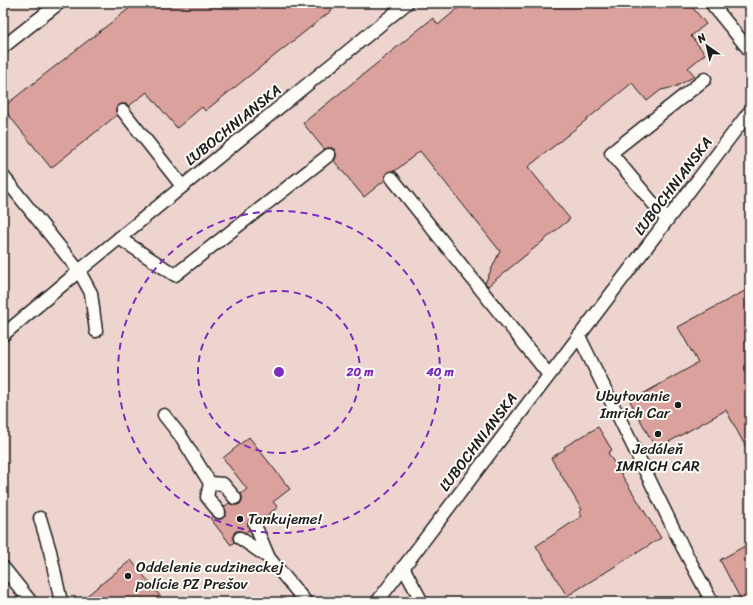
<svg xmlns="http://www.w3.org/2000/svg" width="753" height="605" font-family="Sriracha,sans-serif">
<rect width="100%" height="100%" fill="#f6eae5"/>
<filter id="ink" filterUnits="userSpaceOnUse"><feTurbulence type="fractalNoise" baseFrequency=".025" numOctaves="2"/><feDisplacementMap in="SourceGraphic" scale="8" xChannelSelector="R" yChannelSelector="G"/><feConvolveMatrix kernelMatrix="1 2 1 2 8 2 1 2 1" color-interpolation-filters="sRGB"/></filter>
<g filter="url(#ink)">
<rect fill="#eed4cf" x="3" y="3" width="747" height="599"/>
<g fill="#dba19d" stroke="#1c1c1c">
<path d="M136,3H341L205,111L202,107L177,128L147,92L129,106L126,104H122L118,105L116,109V112L117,115L51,168L3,108V107Z"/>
<path d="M464,3H689L706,24L691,36L705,54L688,68L695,76L675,87L661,90L647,101L632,83L528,167L570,219L488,286L485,283L500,251L420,151L395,171H391L387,172L385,176V180L364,197L334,161L336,157V154L335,150L332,148H328L324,149L303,123L433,18L438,25Z"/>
<path d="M750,288V455L726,410L656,449L630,401L698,363L678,327Z"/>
<path d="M598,427L612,450L608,453L661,538L567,596L536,546L582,516L579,512L582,510L551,458L565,449L564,447Z"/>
<path d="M249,437L290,489L273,502L278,507L261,520L256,518H252L249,520L248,524L249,530L245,533L240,531H236L234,533L233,538L234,542L231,545L210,518L213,516L217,519H221L223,518L226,515V511L224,507L229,503L233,505H237L240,504L242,501V497L241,494L247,489L223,458Z"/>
<path d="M750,543V602H742L720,560Z"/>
<path d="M131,560L165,602H79Z"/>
</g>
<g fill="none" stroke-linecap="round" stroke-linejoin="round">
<g stroke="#1c1c1c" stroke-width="15">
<g id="service">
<path d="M711,3L750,51"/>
<path d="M3,47L59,3"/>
<path d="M123,111L182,186"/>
<path d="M3,176L79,271L3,335"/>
<path d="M392,178L549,375"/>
<path d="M667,220L611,153L705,79"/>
<path d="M119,238L175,275L329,155"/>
<path d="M96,331L91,293L79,271L407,3"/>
<path d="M579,336L683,548L712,602"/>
<path d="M164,415L182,438L210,483L207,497L219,512"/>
<path d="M210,483L223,484L235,498"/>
<path d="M40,518L50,551L61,602"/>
<path d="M255,525L269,558"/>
<path d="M240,538L269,558L306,602"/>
<path d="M3,567L31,602"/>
<path d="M403,567L422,602"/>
<path d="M377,602L750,111"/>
</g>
</g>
<use href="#service" stroke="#fdfcf7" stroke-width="12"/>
</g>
</g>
<g fill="none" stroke="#7b2cbf" stroke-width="2" stroke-dasharray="7 5">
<circle cx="279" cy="372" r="81"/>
<circle cx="279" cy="372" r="161"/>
</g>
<g fill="#1c1c1c" stroke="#fdfcf7" stroke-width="1.5">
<circle cx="678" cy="405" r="4"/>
<circle cx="658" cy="434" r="4"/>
<circle cx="240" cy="519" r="4"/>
<circle cx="128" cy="576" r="4"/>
</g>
<g text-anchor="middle" stroke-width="4" stroke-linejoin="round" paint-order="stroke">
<g font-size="15" fill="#1c1c1c" stroke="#fdfcf7">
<text transform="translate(233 125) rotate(-39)" y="5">ĽUBOCHNIANSKA</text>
<text transform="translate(673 186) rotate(-53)" y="5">ĽUBOCHNIANSKA</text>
<text transform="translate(478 442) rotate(-53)" y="5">ĽUBOCHNIANSKA</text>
</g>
<g font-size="15" fill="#1c1c1c" stroke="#fdfcf7" text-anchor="start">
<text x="670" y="401" text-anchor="end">Ubytovanie<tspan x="670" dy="17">Imrich Car</tspan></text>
<text x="658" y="454" text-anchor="middle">Jedáleň<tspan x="658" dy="17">IMRICH CAR</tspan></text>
<text x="248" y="524">Tankujeme!</text>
<text x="136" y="572">Oddelenie cudzineckej<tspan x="136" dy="17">polície PZ Prešov</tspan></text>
</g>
</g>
<circle cx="279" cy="372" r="6" fill="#7b2cbf" stroke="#fdfcf7" stroke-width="2"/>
<g font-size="12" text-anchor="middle" font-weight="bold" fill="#7b2cbf" stroke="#fdfcf7" stroke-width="4" stroke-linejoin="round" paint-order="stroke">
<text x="360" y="376">20 m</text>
<text x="440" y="376">40 m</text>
</g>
<rect width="753" height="605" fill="none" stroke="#fdfcf7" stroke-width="16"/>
<rect x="8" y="8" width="737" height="589" fill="none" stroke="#1c1c1c" stroke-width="1.5" filter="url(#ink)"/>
<g transform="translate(707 46) rotate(326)" stroke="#fdfcf7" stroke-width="3" paint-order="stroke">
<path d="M0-3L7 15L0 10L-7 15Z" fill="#1c1c1c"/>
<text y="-6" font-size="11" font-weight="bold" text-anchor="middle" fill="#1c1c1c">N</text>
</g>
</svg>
